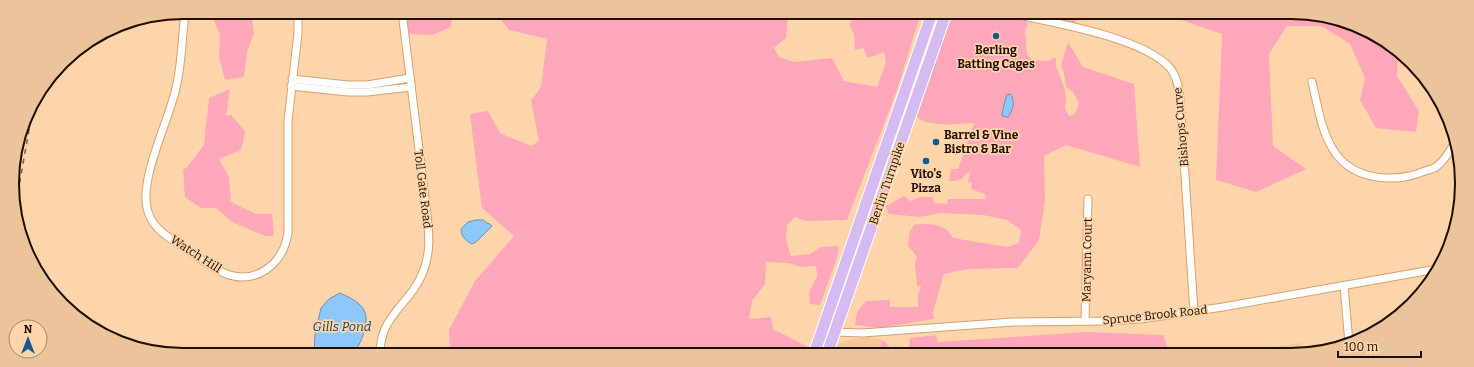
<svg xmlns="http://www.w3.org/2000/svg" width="1474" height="367" font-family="Bitter,serif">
<rect width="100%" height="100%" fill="#fed4aa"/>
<g fill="#f5c699">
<path d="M869,337L882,340L879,354H834L836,346L845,341Z"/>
<path d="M1300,343L1302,354H1230L1231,353Z"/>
</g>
<g fill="#ffa7ba">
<path d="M217,12H251L254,33L247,52L244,77L225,80L219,57L220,35L214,20Z"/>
<path d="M406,12H452L451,27L433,35L409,34Z"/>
<path d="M495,12L788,13L786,38L774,48L779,57L795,62L832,58L844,81L877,87L886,62L884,52L868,58L863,48L855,50L854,34L849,25L854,17L867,13H921L896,93L847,220L805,221L795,217L787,225L786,240L791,256L810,254L821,247L839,246L837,258L820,305L810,304L809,293L817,276L816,266L801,267L788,263L766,262L765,284L752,301L749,319L771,317L773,329L806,346L802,354H450L449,330L475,281L514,236L482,208L470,114L488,111L500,133L531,146L539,141L531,101L541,87L547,39L509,30Z"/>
<path d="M951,13H992L1027,21L1028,25C1023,30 1026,34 1026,40C1026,60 1029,61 1049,61L1051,59L1056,58V66L1065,90L1066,99L1065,109L1069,116C1076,116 1077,109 1079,103L1073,92L1066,87L1064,73L1061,65L1068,42L1083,67L1134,84L1140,167L1066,145L1044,156L1045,199L1039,240L1018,268L968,269L944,274L933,312L934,319L880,328L855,325L857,312L866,301L890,300V307H918V295L921,286H917L915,263L917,257L908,246L910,231L914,225C926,223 947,223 952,237L959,239L1008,247L1019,243L1021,230L1007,220L983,215L941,213L920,217L889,214L886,206L904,196L911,201L920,197H933L934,203L947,204L948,199H986L984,194L971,189L972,183L968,182L970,172L964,176L962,179L954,181H949L951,169H958L974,123C957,124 935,127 919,119L916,113Z"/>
<path d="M1039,13H1079L1075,25L1065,22L1058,17L1042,16Z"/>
<path d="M1161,13L1313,14L1376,35L1398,54L1397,76L1419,111L1416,132L1376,128L1360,100L1365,78L1350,44L1321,26H1287L1269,54L1273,146L1306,169L1256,192L1216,180L1222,34Z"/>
<path d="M230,89L226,116L231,115L245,131L241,150L219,159L229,177L231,202L256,214H272L274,236H265L232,222L216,208H201L185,197L183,170L187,167L204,145L209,98Z"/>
<path d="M1087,332L1163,335L1170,354H908L910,338L936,335L938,342Z"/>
<path d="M882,340C888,343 890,346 890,354H879Z"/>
</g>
<g fill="#8dc8fc" stroke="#6d90b0">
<path d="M1010,94C1016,101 1013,110 1008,117L1002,116V113L1006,97L1007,95Z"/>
<path d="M476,220H483L487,223L490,224L492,226L476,242L472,244C466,241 461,236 461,229L468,222Z"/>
<path d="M340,293C346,296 354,299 359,304C374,316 362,340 354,354H314L315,335L321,308L329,299Z"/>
</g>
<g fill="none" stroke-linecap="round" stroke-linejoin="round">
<g stroke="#d4a26f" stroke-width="9">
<g id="minor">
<path d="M185,12C182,37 182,63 176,88C169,120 140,177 147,208C151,229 171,239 188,250C199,258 211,267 224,273C255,286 283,265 288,233V121L298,33V12"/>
<path d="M1009,13C1050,22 1143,37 1170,68C1177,76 1179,88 1180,99L1194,312"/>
<path d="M292,79L348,85H367L410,78"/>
<path d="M1312,82C1318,106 1321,133 1336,154C1356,181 1396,183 1425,171C1428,170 1433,169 1436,167C1445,160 1451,150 1456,140"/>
<path d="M291,86L348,92H367L411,87"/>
<path d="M1344,286L1349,343"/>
<path d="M1085,321L1088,199"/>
<path d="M823,329L835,332L862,333L1013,322L1105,321L1141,319L1223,307L1437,269"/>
<path d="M380,354C380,314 411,304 423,272C431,253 429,233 427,214L402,12"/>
</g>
</g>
<g stroke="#fff" stroke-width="13">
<g id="highway">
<path d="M814,354L932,13"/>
<path d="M827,354L946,13"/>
</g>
</g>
<use href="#minor" stroke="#fff" stroke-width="7"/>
<use href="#highway" stroke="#d5bbf2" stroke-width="11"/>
<path stroke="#765a41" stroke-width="1.5" stroke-dasharray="5 5" stroke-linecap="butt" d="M16,203L34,102"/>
</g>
<g fill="#125a8e" stroke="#fed4aa" stroke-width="1.5">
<circle cx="996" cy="36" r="4"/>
<circle cx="936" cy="142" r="4"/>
<circle cx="926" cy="161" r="4"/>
</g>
<g text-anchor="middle" stroke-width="3.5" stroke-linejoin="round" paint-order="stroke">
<g font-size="12" font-weight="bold" fill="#210e00" stroke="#fed4aa">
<text x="996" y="54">Berling<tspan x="996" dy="14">Batting Cages</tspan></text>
<text x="944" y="139" text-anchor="start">Barrel &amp; Vine<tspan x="944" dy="14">Bistro &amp; Bar</tspan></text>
<text x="926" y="178">Vito's<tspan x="926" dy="14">Pizza</tspan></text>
</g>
<g font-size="12" fill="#210e00" stroke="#fed4aa">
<text transform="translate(1181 127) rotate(-95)" y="4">Bishops Curve</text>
<text transform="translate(887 183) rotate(-71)" y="4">Berlin Turnpike</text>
<text transform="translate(423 189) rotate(83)" y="4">Toll Gate Road</text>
<text transform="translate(196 254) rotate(33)" y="4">Watch Hill</text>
<text transform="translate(1087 260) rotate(-89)" y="4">Maryann Court</text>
<text transform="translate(1155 315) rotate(-6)" y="4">Spruce Brook Road</text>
</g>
<g font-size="13" font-style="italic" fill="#0c466f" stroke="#fed4aa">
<text x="342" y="331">Gills Pond</text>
</g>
</g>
<path d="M0 0H1474V367H0ZM183 19H1291A164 164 0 0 1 1455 183V184A164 164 0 0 1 1291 348H183A164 164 0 0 1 19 184V183A164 164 0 0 1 183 19Z" fill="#ecc49c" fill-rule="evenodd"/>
<path fill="none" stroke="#210e00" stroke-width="2" d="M183 19H1291A164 164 0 0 1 1455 183V184A164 164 0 0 1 1291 348H183A164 164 0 0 1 19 184V183A164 164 0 0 1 183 19Z"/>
<g transform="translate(28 339)"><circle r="19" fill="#fed4aa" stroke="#a68566"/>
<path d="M0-3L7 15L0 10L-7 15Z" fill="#125a8e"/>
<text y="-6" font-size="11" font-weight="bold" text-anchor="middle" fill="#210e00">N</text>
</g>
<path d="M1338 351v6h83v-6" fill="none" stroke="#210e00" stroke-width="2"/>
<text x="1344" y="351" font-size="12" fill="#210e00" stroke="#fed4aa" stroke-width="3" paint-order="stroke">100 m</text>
</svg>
